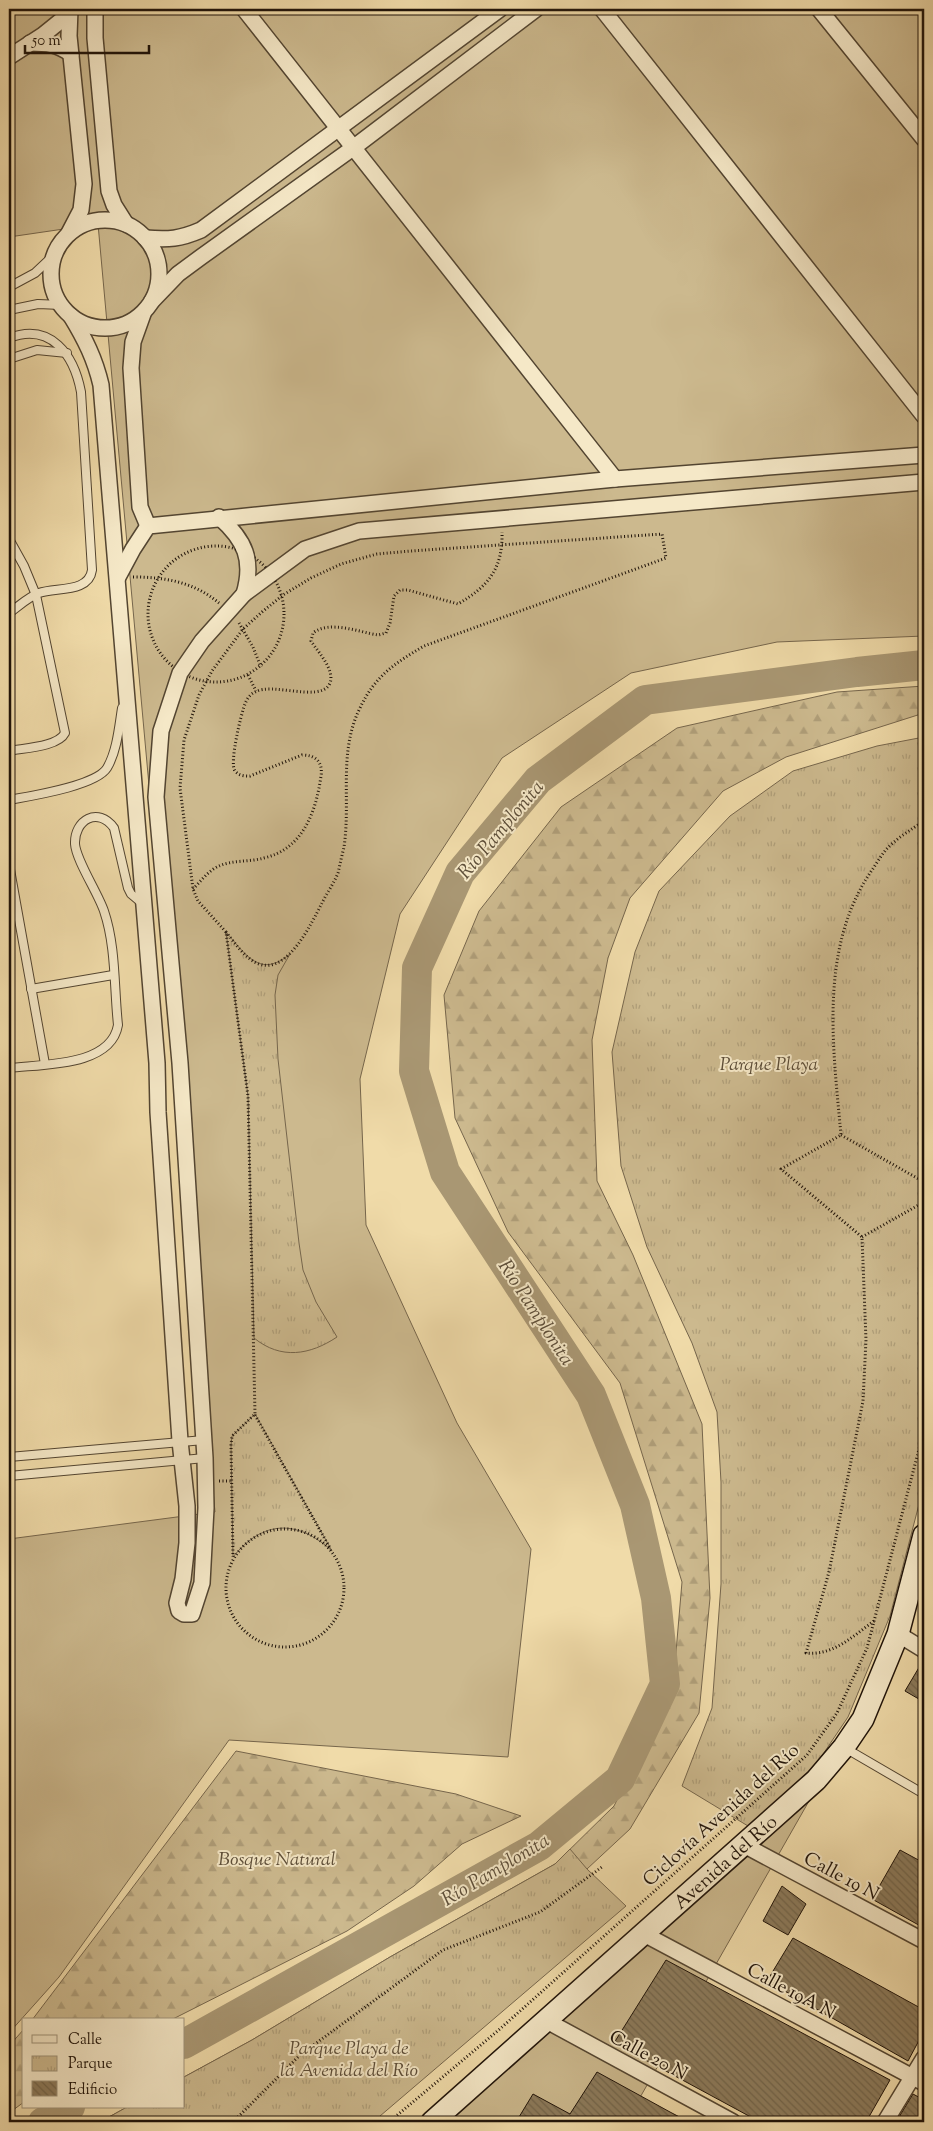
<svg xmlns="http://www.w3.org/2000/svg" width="933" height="2131" font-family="'Sorts Mill Goudy',serif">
<defs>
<pattern id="forest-firs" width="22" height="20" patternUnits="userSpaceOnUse" patternTransform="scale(1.25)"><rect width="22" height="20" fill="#ccb98e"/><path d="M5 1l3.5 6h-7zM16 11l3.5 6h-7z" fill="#af9e79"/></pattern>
<pattern id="park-tufts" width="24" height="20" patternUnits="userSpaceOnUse" patternTransform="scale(1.25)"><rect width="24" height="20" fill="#ccb98e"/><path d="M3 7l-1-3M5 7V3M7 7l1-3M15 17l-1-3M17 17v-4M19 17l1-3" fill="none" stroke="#af9e79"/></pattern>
<pattern id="building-back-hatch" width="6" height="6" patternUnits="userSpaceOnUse" patternTransform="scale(1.25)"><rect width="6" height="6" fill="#8c7b5c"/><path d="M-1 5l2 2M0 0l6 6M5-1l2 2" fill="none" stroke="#72644a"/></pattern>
</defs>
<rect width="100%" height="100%" fill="#f0dba9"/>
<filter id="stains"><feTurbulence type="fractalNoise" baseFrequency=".004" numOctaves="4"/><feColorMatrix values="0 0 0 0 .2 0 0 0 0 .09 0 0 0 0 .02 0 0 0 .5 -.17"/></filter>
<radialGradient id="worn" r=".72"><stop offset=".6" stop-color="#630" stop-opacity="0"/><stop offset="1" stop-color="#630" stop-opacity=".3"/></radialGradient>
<g fill="#ccb98e" stroke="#76664c">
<path d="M9,9H924V636L777,642L631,673L502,758L400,914L360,1079L366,1225L457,1423L531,1549L508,1757L229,1740L59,1977L9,2033V1539L215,1512L98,224L9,237Z"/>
<path d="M817,1787L626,2122H425Z"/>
</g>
<g fill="url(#forest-firs)" stroke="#76664c">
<path d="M924,686V713L786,757L723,791L630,898L608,958L592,1040L597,1181L633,1255L702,1424L710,1598L699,1713L630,1829L587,1869L225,2122H100L127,2107H184V2077L252,2040L390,1957L555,1864L614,1806L673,1687L682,1582L620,1383L508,1232L455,1118L444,995L479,911L561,807L677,728L837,692Z"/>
<path d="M236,1751L456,1794L521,1816L462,1844L414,1886L347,1931L171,2020H32Z"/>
<path d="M24,2029V2102L9,2113V2046Z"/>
</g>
<g fill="url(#park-tufts)" stroke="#76664c">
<path d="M924,737V1485L890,1616L848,1717L811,1772L748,1826L682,1786L712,1708L721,1584V1482L717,1412L692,1343L647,1247L621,1166L612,1052L635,952L659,891L730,816L793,771L877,746Z"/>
<path d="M226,932C246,955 260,979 290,954L278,975L275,995L278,1059L299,1243L303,1270L316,1302L337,1337C310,1355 281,1360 254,1338L248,1096Z"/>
<path d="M255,1414L332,1551C297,1519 263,1520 233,1557L231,1445L232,1436Z"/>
<path d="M570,1849L587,1869L626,1906L373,2122H100L127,2107H184V2077L252,2040L390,1957L555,1864Z"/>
</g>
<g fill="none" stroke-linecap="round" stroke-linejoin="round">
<g stroke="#a99773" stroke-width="30">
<path d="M184,2044L539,1846L620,1779L665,1684L656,1598L635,1505L591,1395L445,1172L414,1071L417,968L460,873L538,780L645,700L857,672L924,665"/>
<path d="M43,2122L70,2107"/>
</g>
</g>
<g fill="url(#building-back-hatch)" stroke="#1f1309">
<path d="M924,1659V1702L905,1691Z"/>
<path d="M900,1850L924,1863V1928L872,1899Z"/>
<path d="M782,1886L806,1904L788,1935L763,1921Z"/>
<path d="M793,1938L924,2010V2031L908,2061L767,1981Z"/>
<path d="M666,1960L890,2080L866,2122H760L614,2043Z"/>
<path d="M597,2072L670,2112L689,2122H516L533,2094L570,2114Z"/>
<path d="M913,2094L924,2100V2122H896Z"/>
</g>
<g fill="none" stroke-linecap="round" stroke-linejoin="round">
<g stroke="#534531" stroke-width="10">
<g id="lane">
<path d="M9,287L35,273L54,255"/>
<path d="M9,310L38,304L61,305"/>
<path d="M9,338C51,322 74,355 81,392L92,570C89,593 56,587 39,593C28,597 18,607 9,613"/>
<path d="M9,359L37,350L67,353"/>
<path d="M9,539L24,566L36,595L65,733C58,747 23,748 9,751"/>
<path d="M9,800C30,796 96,786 107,768C117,751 119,727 122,708"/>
<path d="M9,864L45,1064"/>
<path d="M31,989L113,975"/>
<path d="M9,1068C42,1064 111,1067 118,1025C114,988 116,946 104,911C98,893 76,860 75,844C74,820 98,806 114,828L128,888L131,894L143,904"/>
<path d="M9,1457L204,1440"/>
<path d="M9,1476L205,1458"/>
<path d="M845,1748L924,1794"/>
</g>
</g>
<g stroke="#534531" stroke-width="18">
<g id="street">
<path d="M95,9V38L109,191L114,205L126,224"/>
<path d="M244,9L615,479"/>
<path d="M602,9L924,416"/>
<path d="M819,9L924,139"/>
<path d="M30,43C47,43 57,44 71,54"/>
<path d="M9,57L43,35L69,14"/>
<circle cx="105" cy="274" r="54"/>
<path d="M69,233L81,210L84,184L69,36L70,9"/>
<path d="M145,238C169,240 180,239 201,230L500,9"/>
<path d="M152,301L178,274L201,257L353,148L536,9"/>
<path d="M143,314L133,342L131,368L140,507L148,526"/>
<path d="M71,316C85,339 95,359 101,385L157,1063L158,1112L180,1441L187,1506V1543L183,1579L177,1603L179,1611L184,1614H192L202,1583L206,1508L205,1458L180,1063L156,797L161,731L180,673L202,641L244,594L305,549L359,531L924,482"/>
<path d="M219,517C245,540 254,560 244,594"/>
<path d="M118,577L133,549L148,526L615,479L924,455"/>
<path d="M898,1634L924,1650"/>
<path d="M742,1844L924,1941"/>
<path d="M642,1933L924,2083"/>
<path d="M545,2020L733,2122"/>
<path d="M885,2122L924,2058"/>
</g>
</g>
<g stroke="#1f1309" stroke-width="24">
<g id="secondary">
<path id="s1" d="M432,2122L816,1780L844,1747L863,1719L898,1634L924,1535"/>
</g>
</g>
<g stroke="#1f1309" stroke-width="3" stroke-dasharray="1 2.5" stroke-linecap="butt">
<circle cx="216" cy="614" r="68"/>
<path d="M133,577C165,577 194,582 219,603"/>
<path d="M239,623L253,647L261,667"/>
<path d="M248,675L256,691"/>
<path d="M193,889C200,882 209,870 219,866C232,860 250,862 264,858C303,849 316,812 321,776C323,762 316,755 302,755L250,776C245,776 239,776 235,771C229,764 241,714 245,704C247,699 250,694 255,692C272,682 318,702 329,685C337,672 318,652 311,641L313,633C329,620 359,632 378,635L386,633L390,623L394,596L400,590H408L458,604C489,586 503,568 502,532"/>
<path d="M226,932C235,943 245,959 259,964C288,974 311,924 322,903C327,893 334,883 338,873C340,864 342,855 344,847C351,800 338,752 360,708C375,676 395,663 424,646L666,558L662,534L411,551L377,554L341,564L311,578L283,595L262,612L243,629L212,671L199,695L184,740L180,788L193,889L198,901L226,932L248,1096L255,1414L232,1436L231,1445L233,1557"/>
<path d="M841,1135L924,1182"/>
<path d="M862,1237L924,1202"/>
<path d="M255,1415L330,1548"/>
<path d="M219,1481H232"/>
<circle cx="285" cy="1588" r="59"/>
<path d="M874,1621C853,1636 833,1656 806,1653L829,1572L863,1401L866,1340L862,1237L781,1169L841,1135C833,1047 819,950 870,873C875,866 880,857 885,851C895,839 912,829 924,821"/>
<path d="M233,2122L300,2055L443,1950L540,1912L602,1867"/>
<path d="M389,2122L501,2028L807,1755L837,1713L867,1648L924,1430"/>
</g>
<use href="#lane" stroke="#f5e8c7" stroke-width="8"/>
<use href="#street" stroke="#f5e8c7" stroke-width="15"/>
<use href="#secondary" stroke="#f5e8c7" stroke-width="21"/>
</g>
<g text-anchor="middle" stroke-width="4" stroke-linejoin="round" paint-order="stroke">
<g font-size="19" font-style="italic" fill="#5c4d38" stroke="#f5e8c7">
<text x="769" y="1070">Parque Playa</text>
<text x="277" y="1865">Bosque Natural</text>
<text x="349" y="2054">Parque Playa de<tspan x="349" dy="22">la Avenida del Río</tspan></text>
</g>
<g font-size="19" fill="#1f1309" stroke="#f5e8c7">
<text transform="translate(720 1814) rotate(-42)" y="7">Ciclovía Avenida del Río</text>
<text dy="7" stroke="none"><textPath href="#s1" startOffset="392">Avenida del Río</textPath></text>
<text transform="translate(842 1875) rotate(28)" y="7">Calle 19 N</text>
<text transform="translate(792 1990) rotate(28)" y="7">Calle 19A N</text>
<text transform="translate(649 2054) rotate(28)" y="7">Calle 20 N</text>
</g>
<g font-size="20" font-style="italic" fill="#5d4e39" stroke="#f5e8c7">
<text transform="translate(500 829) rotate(-50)" y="7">Río Pamplonita</text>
<text transform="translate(537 1312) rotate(57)" y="7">Río Pamplonita</text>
<text transform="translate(495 1869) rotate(-31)" y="7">Río Pamplonita</text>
</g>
</g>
<rect width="933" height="2131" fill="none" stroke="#f0dba9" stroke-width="30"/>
<rect x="10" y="10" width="913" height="2111" fill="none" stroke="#1f1309" stroke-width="2.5"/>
<rect x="15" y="15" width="903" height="2101" fill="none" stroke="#1f1309"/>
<rect x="22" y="2018" width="162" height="90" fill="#f5e8c7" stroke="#9f937b"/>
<rect x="32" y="2035" width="25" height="8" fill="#f5e8c7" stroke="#9f937b"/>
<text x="68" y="2044" font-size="15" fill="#1f1309">Calle</text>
<rect x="32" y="2056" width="25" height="15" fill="url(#park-tufts)" stroke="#9f937b"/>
<text x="68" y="2068" font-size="15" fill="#1f1309">Parque</text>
<rect x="32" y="2081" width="25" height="15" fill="url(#building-back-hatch)" stroke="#9f937b"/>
<text x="68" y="2094" font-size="15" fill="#1f1309">Edificio</text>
<path d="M25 45v8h124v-8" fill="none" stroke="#1f1309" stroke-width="2.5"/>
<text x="32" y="45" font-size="15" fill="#1f1309" stroke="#f5e8c7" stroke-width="4" paint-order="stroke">50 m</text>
<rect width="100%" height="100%" filter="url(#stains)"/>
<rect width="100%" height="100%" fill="url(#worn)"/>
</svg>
